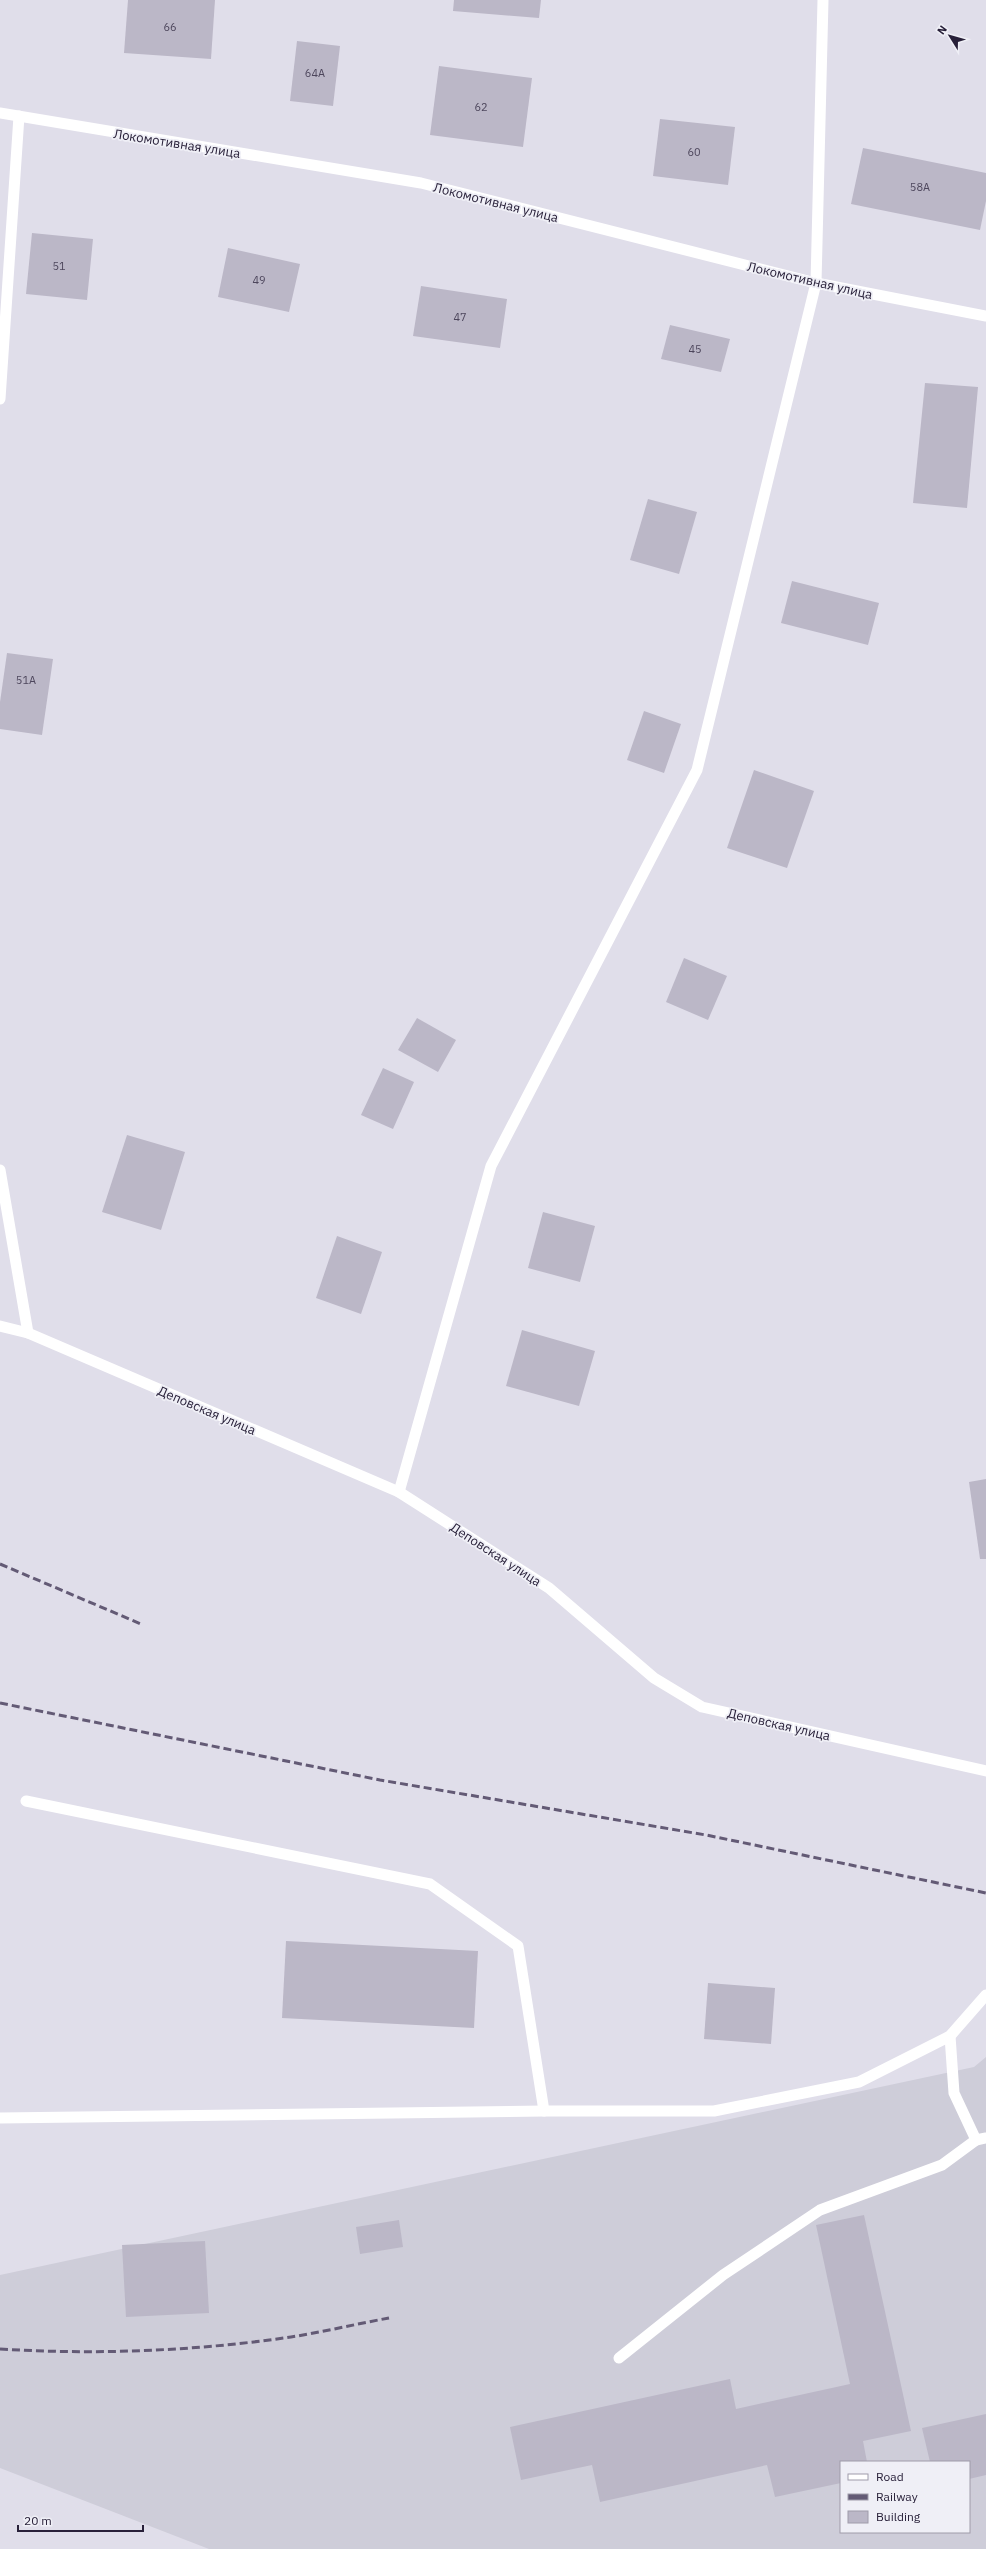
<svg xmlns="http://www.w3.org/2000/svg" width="986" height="2549" font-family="'IBM Plex Sans',sans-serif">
<rect width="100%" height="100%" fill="#e0deea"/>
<path fill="#cecdd9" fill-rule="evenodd" d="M986,2057V2549H209L0,2468V2275L974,2067ZM841,2462H969V2532H841Z"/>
<g fill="#bbb7c7">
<path d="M128,0H215L211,59L124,53Z"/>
<path d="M454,0H541L539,18L453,11Z"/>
<path d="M297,41L340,46L333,106L290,101Z"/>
<path d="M439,66L532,78L523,147L430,135Z"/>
<path d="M660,119L735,127L728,185L653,176Z"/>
<path d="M863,148L986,173V201L980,230L851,204Z"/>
<path d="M32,233L93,239L87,300L26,294Z"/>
<path d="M228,248L300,264L289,312L218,297Z"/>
<path d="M421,286L507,299L500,348L413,336Z"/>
<path d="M670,325L730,339L721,372L661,359Z"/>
<path d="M925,383L978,387L967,508L913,503Z"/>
<path d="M648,499L697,512L679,574L630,560Z"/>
<path d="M792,581L879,603L868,645L781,623Z"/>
<path d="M7,653L53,659L42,735L0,729V702Z"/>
<path d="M644,711L681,724L664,773L627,760Z"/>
<path d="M754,770L814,791L787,868L727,848Z"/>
<path d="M684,958L727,976L708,1020L666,1002Z"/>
<path d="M417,1018L456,1040L438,1072L398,1050Z"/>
<path d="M383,1068L414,1082L393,1129L361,1115Z"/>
<path d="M127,1135L185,1152L161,1230L102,1212Z"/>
<path d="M543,1212L595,1226L580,1282L528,1268Z"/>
<path d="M337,1236L382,1252L361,1314L316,1298Z"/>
<path d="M522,1330L595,1351L579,1406L506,1386Z"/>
<path d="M986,1479V1559H980L969,1482Z"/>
<path d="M286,1941L478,1951L474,2028L282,2018Z"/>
<path d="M708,1983L775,1988L771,2044L704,2039Z"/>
<path d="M864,2215L911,2431L863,2441L867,2462H841V2483L775,2497L767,2465L600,2502L592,2465L521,2480L510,2427L730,2379L736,2409L850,2384L816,2225Z"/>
<path d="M399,2220L403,2247L360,2254L356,2227Z"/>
<path d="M205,2241L209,2313L126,2317L122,2245Z"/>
<path d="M986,2414V2475L969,2479V2462H930L922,2428Z"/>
</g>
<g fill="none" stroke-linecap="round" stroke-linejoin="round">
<g stroke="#fff" stroke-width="11">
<path d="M26,1801L430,1884L518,1946L544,2111"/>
<path d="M0,2118L544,2111H714L859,2082L950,2036L986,1995"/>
<path d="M976,2140L986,2138"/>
<path d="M619,2358L723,2275L820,2210L942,2165L976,2140L954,2093L950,2036"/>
</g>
<g stroke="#fff" stroke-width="11">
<path d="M0,399L19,116"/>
<path d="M0,1170L28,1333"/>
<path d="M0,1326L28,1333L399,1492L549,1588L654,1678L702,1707L986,1771"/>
<path d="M399,1492L491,1166L697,770L816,283L823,0"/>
</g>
<path stroke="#fff" stroke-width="11" d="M0,113L421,183L816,283L986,316"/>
<g stroke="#635a75" stroke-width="3" stroke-dasharray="8 4" stroke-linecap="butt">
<path d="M0,1564L141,1624"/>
<path d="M0,1703L380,1780L706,1835L986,1893"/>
<path d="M0,2349C96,2355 195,2351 291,2337C323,2332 356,2324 389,2318"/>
</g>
</g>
<g text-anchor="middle" stroke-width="3.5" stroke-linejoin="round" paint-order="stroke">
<g font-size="11" fill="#4d465c">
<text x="170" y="31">66</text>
<text x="315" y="77">64А</text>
<text x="481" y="111">62</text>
<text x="694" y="156">60</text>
<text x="920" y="191">58А</text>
<text x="59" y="270">51</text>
<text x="259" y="284">49</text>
<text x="460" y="321">47</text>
<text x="695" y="353">45</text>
<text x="26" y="684">51А</text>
</g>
<g font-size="13" fill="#282039" stroke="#efeff6">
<text transform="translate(177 143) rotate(9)" y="5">Локомотивная улица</text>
<text transform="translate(496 202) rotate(14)" y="5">Локомотивная улица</text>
<text transform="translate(810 280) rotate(13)" y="5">Локомотивная улица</text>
<text transform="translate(207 1410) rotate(23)" y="5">Деповская улица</text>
<text transform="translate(496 1554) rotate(33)" y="5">Деповская улица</text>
<text transform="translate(779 1724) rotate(13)" y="5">Деповская улица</text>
</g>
</g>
<rect x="840" y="2461" width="130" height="72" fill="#efeff6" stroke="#9f9caa"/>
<rect x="848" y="2474" width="20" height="6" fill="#ffffff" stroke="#9f9caa"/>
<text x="876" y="2481" font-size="12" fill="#282039">Road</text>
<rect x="848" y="2494" width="20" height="6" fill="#635a75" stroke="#9f9caa"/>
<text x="876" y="2501" font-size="12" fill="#282039">Railway</text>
<rect x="848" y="2511" width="20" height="12" fill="#bbb7c7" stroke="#9f9caa"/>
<text x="876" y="2521" font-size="12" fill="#282039">Building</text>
<g transform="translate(950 36) rotate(307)" stroke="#efeff6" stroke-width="3" paint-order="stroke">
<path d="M0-3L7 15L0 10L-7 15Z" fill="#282039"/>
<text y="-6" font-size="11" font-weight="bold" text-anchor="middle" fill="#282039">N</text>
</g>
<path d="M18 2525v6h125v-6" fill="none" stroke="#282039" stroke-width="2"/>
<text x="24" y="2525" font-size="12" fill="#282039" stroke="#efeff6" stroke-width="3" paint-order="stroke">20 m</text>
</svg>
